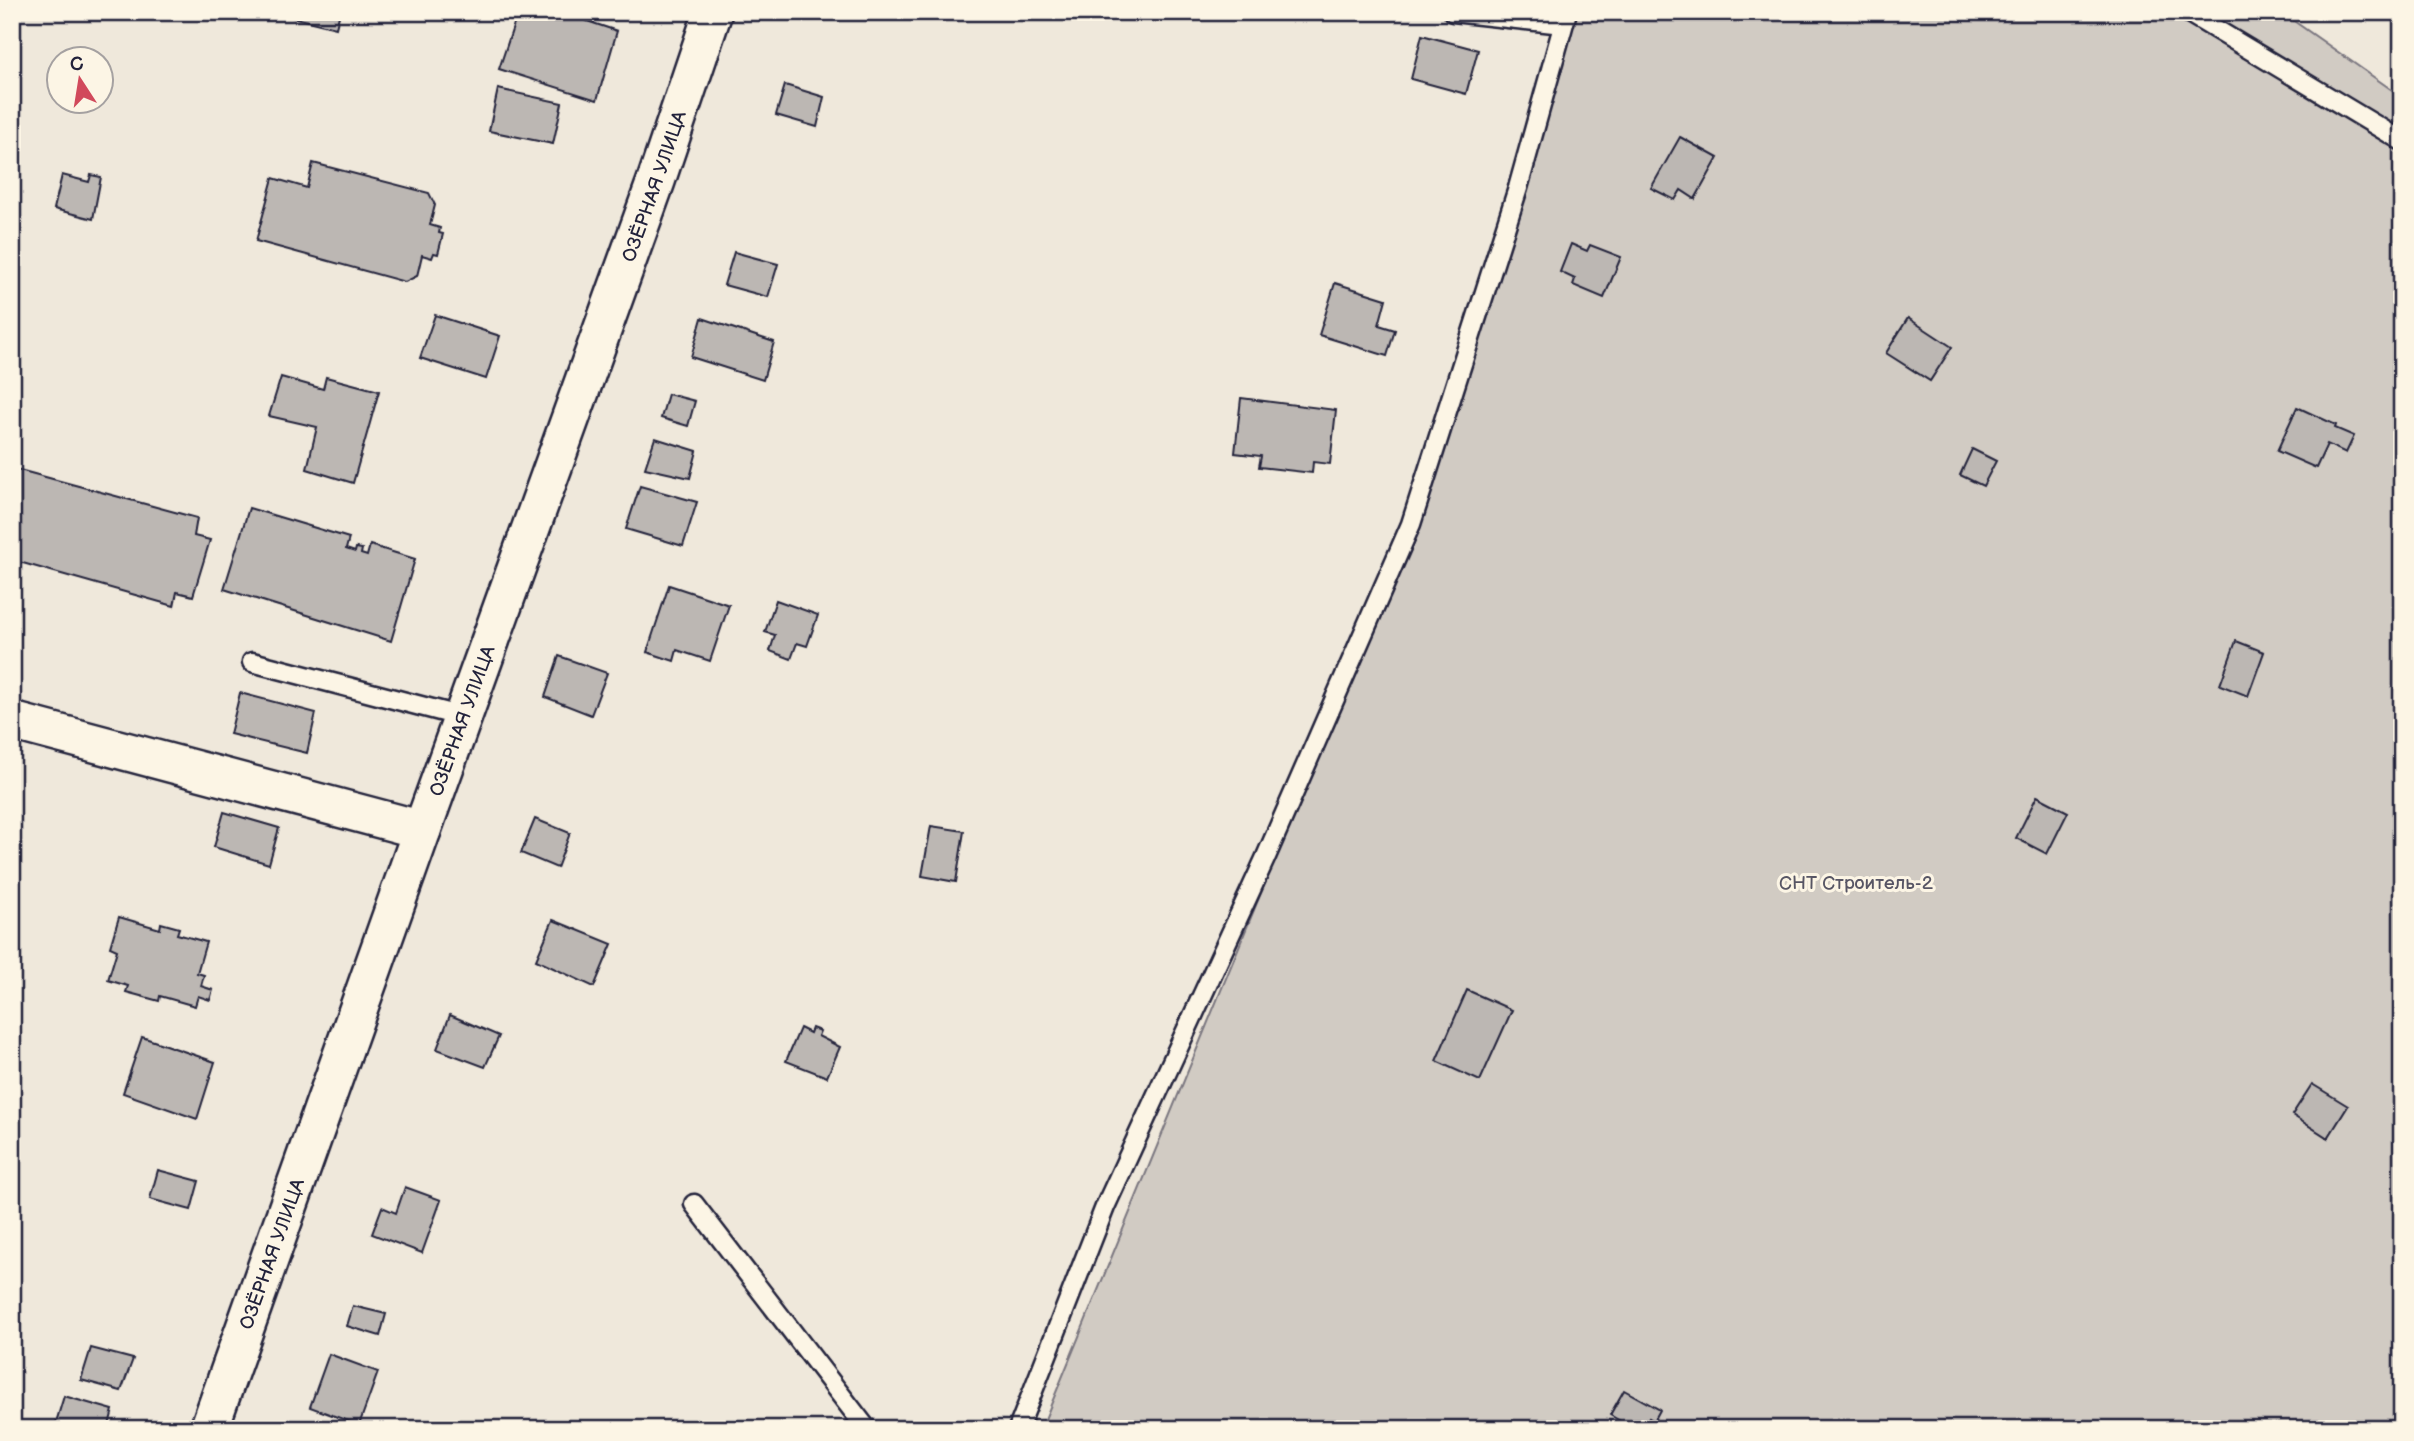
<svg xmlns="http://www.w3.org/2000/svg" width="2414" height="1441" font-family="'Balsamiq Sans',sans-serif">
<rect width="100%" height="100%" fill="#efe8db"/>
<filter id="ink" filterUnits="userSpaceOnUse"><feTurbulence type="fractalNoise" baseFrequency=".0143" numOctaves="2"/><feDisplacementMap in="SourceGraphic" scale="14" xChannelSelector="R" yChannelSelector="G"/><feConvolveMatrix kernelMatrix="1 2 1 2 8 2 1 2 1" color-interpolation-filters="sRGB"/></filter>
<g filter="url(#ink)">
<path fill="#d1cbc3" stroke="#7a767f" stroke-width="2" d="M1575,12H2281L2402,97V1429H1041L1419,508Z"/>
<g fill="#bcb7b3" stroke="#22223b" stroke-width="2">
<path d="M271,12H340L336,28Z"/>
<path d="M518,12H560L617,31L597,100L499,69Z"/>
<path d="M1422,35L1478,50L1466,94L1411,79Z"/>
<path d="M785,85L824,97L817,127L776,115Z"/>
<path d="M498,89L562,103L553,144L489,131Z"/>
<path d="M1680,137L1718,158L1695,199L1681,190L1675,200L1651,188Z"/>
<path d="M313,163L429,193L435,205L430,225L440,228L439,233L443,234L438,254L434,253L432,258L422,255L417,276L405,282L256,241L273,178L307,188Z"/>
<path d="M62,175L89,182L91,175L101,177L93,219L54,209Z"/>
<path d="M1571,244L1587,251L1590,245L1621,257L1604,298L1573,285L1575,279L1560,272Z"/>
<path d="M734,252L778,264L768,297L724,285Z"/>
<path d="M1335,283L1386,299L1379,325L1395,330L1387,356L1319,335Z"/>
<path d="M435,315L500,336L486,379L420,358Z"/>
<path d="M702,318L774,342L763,380L691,357Z"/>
<path d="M1908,318L1952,347L1930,381L1886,353Z"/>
<path d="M281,377L323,389L326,377L379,391L353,483L307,469L317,427L269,416Z"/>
<path d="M668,394L695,401L688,426L661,418Z"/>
<path d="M1241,398L1336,410L1330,464L1313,462L1312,473L1259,467L1261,456L1235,453Z"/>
<path d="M2297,407L2336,425L2335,428L2354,436L2346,453L2327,444L2316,468L2277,451Z"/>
<path d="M655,438L697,451L690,478L645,468Z"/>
<path d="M1972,449L1996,461L1983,486L1960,475Z"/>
<path d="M12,468L197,518L194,536L210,540L193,596L177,592L174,606L12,560Z"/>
<path d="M640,486L697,502L683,546L626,529Z"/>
<path d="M249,508L349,538L346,549L355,552L356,548L362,549L361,554L367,556L370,545L415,559L391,641L224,589Z"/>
<path d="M669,585L729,605L710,661L677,650L674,661L647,652Z"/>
<path d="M776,600L818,615L807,646L797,643L791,659L770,651L775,635L765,632Z"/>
<path d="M2236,641L2264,652L2248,696L2220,685Z"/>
<path d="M559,656L607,673L591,715L545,697Z"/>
<path d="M240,693L316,713L307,753L230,734Z"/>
<path d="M2037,796L2068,812L2047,854L2016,838Z"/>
<path d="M224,812L279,828L269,864L214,847Z"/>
<path d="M535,819L570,833L557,868L521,853Z"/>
<path d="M931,826L964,831L956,882L922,876Z"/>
<path d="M119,917L160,929L161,923L179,928L177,934L206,942L197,973L204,975L201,986L213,990L210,1000L198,996L195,1006L160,996L159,1001L126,992L128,986L108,980L117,950L110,947Z"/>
<path d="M553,920L612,944L594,987L536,960Z"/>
<path d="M1467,990L1512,1010L1480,1081L1436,1061Z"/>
<path d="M450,1015L499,1036L485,1067L437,1049Z"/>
<path d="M800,1028L810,1033L812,1028L820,1031L818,1036L840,1047L827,1077L786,1061Z"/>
<path d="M142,1037L215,1062L197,1119L123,1093Z"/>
<path d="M2312,1084L2348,1106L2328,1138L2292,1115Z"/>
<path d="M158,1170L199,1181L191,1210L150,1199Z"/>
<path d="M405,1187L441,1200L422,1253L372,1234L382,1207L396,1213Z"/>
<path d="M353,1306L386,1314L380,1336L347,1326Z"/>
<path d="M91,1348L133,1359L121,1391L81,1380Z"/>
<path d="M329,1354L378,1372L359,1425L310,1407Z"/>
<path d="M1624,1390L1660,1410L1654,1421L1649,1418L1643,1429H1634L1610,1415Z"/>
<path d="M64,1396L113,1410L108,1429H54Z"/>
</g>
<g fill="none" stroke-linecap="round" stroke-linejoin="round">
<g stroke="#22223b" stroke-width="23">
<g id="service">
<path d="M1453,12L1563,24"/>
<path d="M2187,12L2402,141"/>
<path d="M252,662L463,717"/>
<path d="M694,1204L867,1429"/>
<path d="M1018,1429L1105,1207L1265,859L1411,524L1518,188L1567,12"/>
</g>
</g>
<g stroke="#22223b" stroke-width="42">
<g id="minor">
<path d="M12,721L422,830"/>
<path id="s1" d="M209,1429L422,830L656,181L713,12"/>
</g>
</g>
<use href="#service" stroke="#fcf5e5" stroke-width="18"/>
<use href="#minor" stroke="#fcf5e5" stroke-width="37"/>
</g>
</g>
<g text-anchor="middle" stroke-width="6" stroke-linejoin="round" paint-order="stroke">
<g font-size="19" fill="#22223b" stroke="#fcf5e5">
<text dy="7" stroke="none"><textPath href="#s1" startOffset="1320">ОЗЁРНАЯ УЛИЦА</textPath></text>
<text dy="7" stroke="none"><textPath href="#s1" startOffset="752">ОЗЁРНАЯ УЛИЦА</textPath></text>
<text dy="7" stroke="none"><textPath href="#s1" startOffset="186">ОЗЁРНАЯ УЛИЦА</textPath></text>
</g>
<g font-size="19" fill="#575564" stroke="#fcf5e5">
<text x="1856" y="889">СНТ Строитель-2</text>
</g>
</g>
<rect width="2414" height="1441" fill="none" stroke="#fcf5e5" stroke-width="42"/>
<rect x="21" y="21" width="2372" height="1399" fill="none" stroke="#22223b" stroke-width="2.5" filter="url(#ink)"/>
<g transform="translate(80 80) rotate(348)"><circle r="33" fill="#fcf5e5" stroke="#a5a1a1" stroke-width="2"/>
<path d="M0-5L12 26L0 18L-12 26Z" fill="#d1495b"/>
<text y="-10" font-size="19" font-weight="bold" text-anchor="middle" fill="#22223b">С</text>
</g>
</svg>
